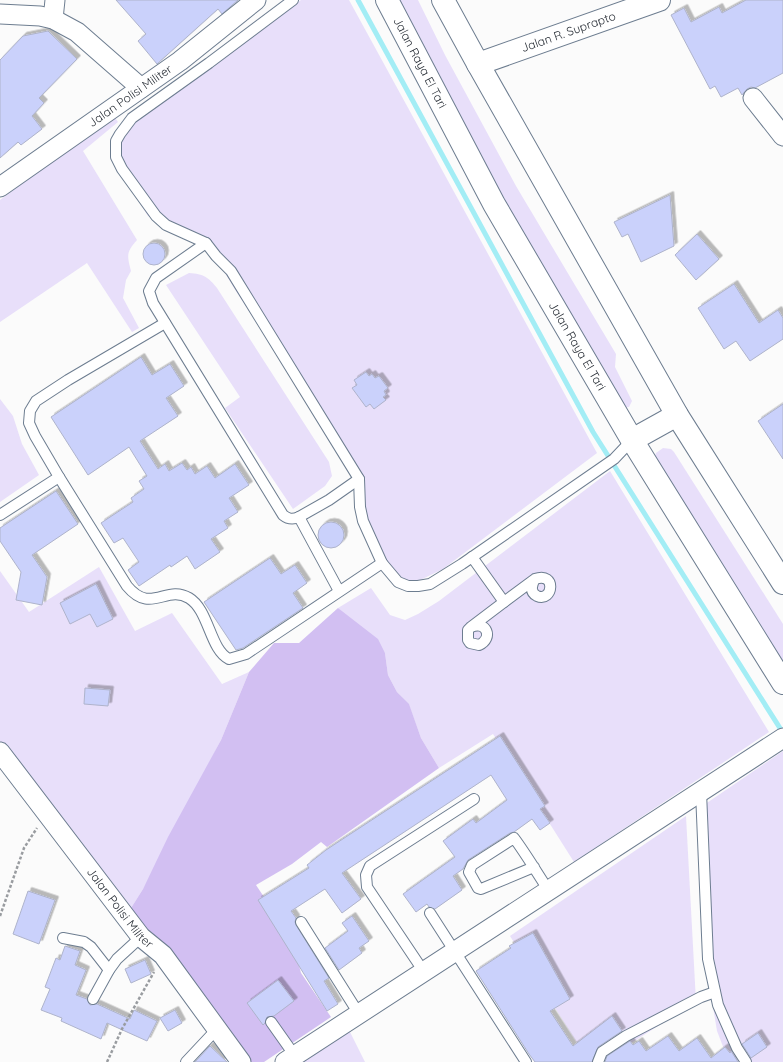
<svg xmlns="http://www.w3.org/2000/svg" width="783" height="1062" font-family="Quicksand,sans-serif">
<defs>
<filter id="shadow"><feDropShadow dx="3.5" dy="-3.5" stdDeviation="0" flood-color="#0004"/></filter>
</defs>
<rect width="100%" height="100%" fill="#fbfbfb"/>
<g fill="#e8dffa">
<path d="M301,0H349L597,453L443,569L414,583L396,577L369,545L363,488L234,288L218,261L197,241L169,228L148,216L117,167V140L126,126Z"/>
<path d="M391,0H418L445,55L516,186L616,354L615,367L632,401L629,407L622,408Z"/>
<path d="M114,116L118,122L83,151L137,240C126,252 127,256 131,271L126,280L123,298L139,328L132,332L87,263L0,322V200Z"/>
<path d="M189,273C204,274 208,277 217,288L329,462L332,476L325,486L293,509L225,408L240,397L166,285Z"/>
<path d="M0,399L13,416L22,444L39,475L0,502Z"/>
<path d="M663,448L671,449L674,452L783,624V671L654,460L656,453Z"/>
<path d="M610,471L769,732L574,862L493,734L439,768L421,738L409,705L397,692L388,675L385,653L338,608L371,588L390,615L405,620L418,614L439,601Z"/>
<path d="M99,567L135,631L172,613L222,684L249,672L221,740L143,889L126,916L0,747V571L29,612Z"/>
<path d="M783,751V1062H729L717,1031L707,971L698,809Z"/>
<path d="M686,816L696,1002L601,1062H589L510,936Z"/>
<path d="M349,1030L365,1062H299Z"/>
</g>
<path fill="#d2bff2" d="M338,608L378,639L385,653L388,675L397,692L409,704L421,738L439,768L327,847L321,842L292,864L256,885L292,939L301,973L331,1017L264,1062H245L126,916L143,889L168,837L221,740L249,672L274,643H299Z"/>
<g fill="none" stroke-linecap="round" stroke-linejoin="round">
<path stroke="#a3edf5" stroke-width="5" d="M358,0L593,432L783,733"/>
</g>
<g fill="#cad1fb" stroke="#aeb3cb" filter="url(#shadow)">
<path d="M116,0H238L222,14L218,9L157,64L138,41L146,34Z"/>
<path d="M746,0H783V73L755,88L751,87L747,89L742,95L738,88L721,97L715,86L710,89L671,15L684,8L691,22L719,7L722,13Z"/>
<path d="M48,31L77,59L39,98L44,103L32,116L42,129L21,145L18,142L0,158V60L23,36Z"/>
<path d="M670,195L674,246L641,262L628,234L622,237L614,222Z"/>
<path d="M697,234L719,259L696,280L675,255Z"/>
<circle cx="154" cy="254" r="11"/>
<path d="M734,284L759,323L778,310L783,318V339L750,361L736,341L724,349L698,308Z"/>
<path d="M141,357L152,375L170,364L184,386L166,398L178,416L140,441L158,469L165,464L169,471L182,463L187,470L191,467L195,474L207,466L215,478L235,464L249,485L229,498L238,512L224,521L228,528L211,539L220,552L195,569L187,556L171,567L170,565L139,586L128,570L139,562L123,538L114,543L101,523L133,502L131,498L144,489L139,481L147,476L129,447L88,475L51,417Z"/>
<path d="M366,372L369,376L372,374L375,378L379,376L388,388L384,391L386,395L383,397L386,400L374,409L370,404L366,407L352,388L357,385L354,380Z"/>
<path d="M783,404V459L758,421Z"/>
<path d="M56,491L78,524L32,555L47,577L42,605L16,600L21,572L0,541V528Z"/>
<circle cx="331" cy="535" r="13"/>
<path d="M270,558L281,574L295,565L307,583L293,593L303,608L243,648L236,650L204,602Z"/>
<path d="M96,584L113,619L97,627L90,614L70,624L60,603Z"/>
<path d="M85,688L110,690L108,706L84,704Z"/>
<path d="M500,736L545,806L540,809L550,823L540,830L532,819L514,832L510,833L468,860L463,869L453,876L462,890L435,909L429,907L427,904L416,912L403,894L455,857L443,841L473,819L476,823L507,800L491,775L342,873L361,899L342,913L325,889L291,911L296,918L295,922L296,925L329,978L324,981L338,1004L327,1011L258,900L309,868L307,865L326,850Z"/>
<path d="M28,891L55,900L39,944L13,934Z"/>
<path d="M352,916L369,941L359,948L362,953L339,970L325,948L348,931L342,923Z"/>
<path d="M533,933L570,999L550,1011L573,1046L612,1016L622,1031L598,1047L592,1062H535L529,1054L476,971L511,948L509,946Z"/>
<path d="M65,946L80,951L75,965L86,970L76,995L87,999L90,1005L97,1004L130,1019L134,1010L157,1021L147,1041L107,1023L101,1039L61,1021L62,1018L41,1010L50,989L45,987L56,958L60,960Z"/>
<path d="M145,960L151,974L131,983L125,969Z"/>
<path d="M278,980L294,1001L274,1016L267,1017L265,1023L263,1025L247,1003Z"/>
<path d="M175,1010L182,1023L168,1031L160,1018Z"/>
<path d="M758,1033L767,1047L751,1058L742,1044Z"/>
<path d="M668,1036L679,1051L697,1038L711,1058L725,1047L730,1053L731,1051L738,1062H605L607,1056L630,1041L633,1045L639,1041L646,1051Z"/>
<path d="M210,1046L227,1062H195Z"/>
</g>
<g fill="none" stroke-linecap="round" stroke-linejoin="round">
<g stroke="#6d7d90" stroke-width="12">
<g id="service">
<path d="M293,0L209,63L132,118L120,134L116,141V157L122,169L156,216L166,225L206,243L216,256L231,271L359,479L360,507L363,521L382,563L398,582L408,586H418L430,584L462,564L614,459L632,440"/>
<path d="M206,243L156,278L149,291L153,303L283,515C288,519 292,520 299,517L329,500L359,479"/>
<path d="M59,477L127,586C151,615 166,584 189,598C209,610 210,650 229,659L246,654L382,563"/>
<path d="M0,515L59,477L35,436L29,423L30,411L36,401L68,380L165,323"/>
<path d="M299,517L339,591"/>
<path d="M472,557L504,602L535,579C557,571 553,603 537,596C529,592 532,584 535,579"/>
<path d="M471,627C486,620 494,638 479,645L470,643L468,640V630L471,627L504,602"/>
<path d="M701,792L708,959L718,1005L737,1048L746,1062"/>
<path d="M534,867L481,889L478,888L469,872L472,865L514,838C526,854 537,873 549,891"/>
<path d="M430,913L526,1062"/>
<path d="M301,922L359,1014"/>
<path d="M63,938L84,942L91,947L109,970"/>
<path d="M424,972L367,887L366,875L370,866L474,799"/>
<path d="M93,999L109,970L117,959L141,937"/>
<path d="M271,1022L295,1056"/>
<path d="M186,1062L216,1030"/>
<path d="M598,1062L602,1052L626,1036L701,997L715,992"/>
</g>
</g>
<g stroke="#6d7d90" stroke-width="21">
<g id="minor">
<path d="M0,14L40,16L53,19L77,32L141,88"/>
<path d="M53,19L55,0"/>
<path d="M753,98L783,136"/>
<path id="s1" d="M0,187L180,61L256,0"/>
<path id="s2" d="M0,752L141,937L163,955L241,1062"/>
<path d="M285,1062L783,738"/>
</g>
</g>
<g stroke="#6d7d90" stroke-width="24">
<g id="tertiary">
<path id="s3" d="M478,64L659,0"/>
</g>
</g>
<g stroke="#6d7d90" stroke-width="24">
<g id="primary">
<path id="s4" d="M387,0L494,204L632,440L783,683"/>
<path d="M443,0L478,64L677,415L783,583"/>
<path d="M632,440L677,415"/>
</g>
</g>
<g stroke="#999ca0" stroke-width="2.5" stroke-dasharray="3 2" stroke-linecap="butt">
<path d="M0,916L24,848L37,828"/>
<path d="M107,1062L122,1029L154,972"/>
</g>
<use href="#service" stroke="#fff" stroke-width="10"/>
<use href="#minor" stroke="#fff" stroke-width="19"/>
<use href="#tertiary" stroke="#fff" stroke-width="22"/>
<use href="#primary" stroke="#fff" stroke-width="22"/>
</g>
<g text-anchor="middle" stroke-width="3" stroke-linejoin="round" paint-order="stroke">
<g font-size="12" fill="#272d35" stroke="#fff">
<text dy="4" stroke="none"><textPath href="#s3" startOffset="96">Jalan R. Suprapto</textPath></text>
<text dy="4" stroke="none"><textPath href="#s4" startOffset="71">Jalan Raya El Tari</textPath></text>
<text dy="4" stroke="none"><textPath href="#s1" startOffset="159">Jalan Polisi Militer</textPath></text>
<text dy="4" stroke="none"><textPath href="#s4" startOffset="395">Jalan Raya El Tari</textPath></text>
<text dy="4" stroke="none"><textPath href="#s2" startOffset="197">Jalan Polisi Militer</textPath></text>
</g>
</g>
</svg>
